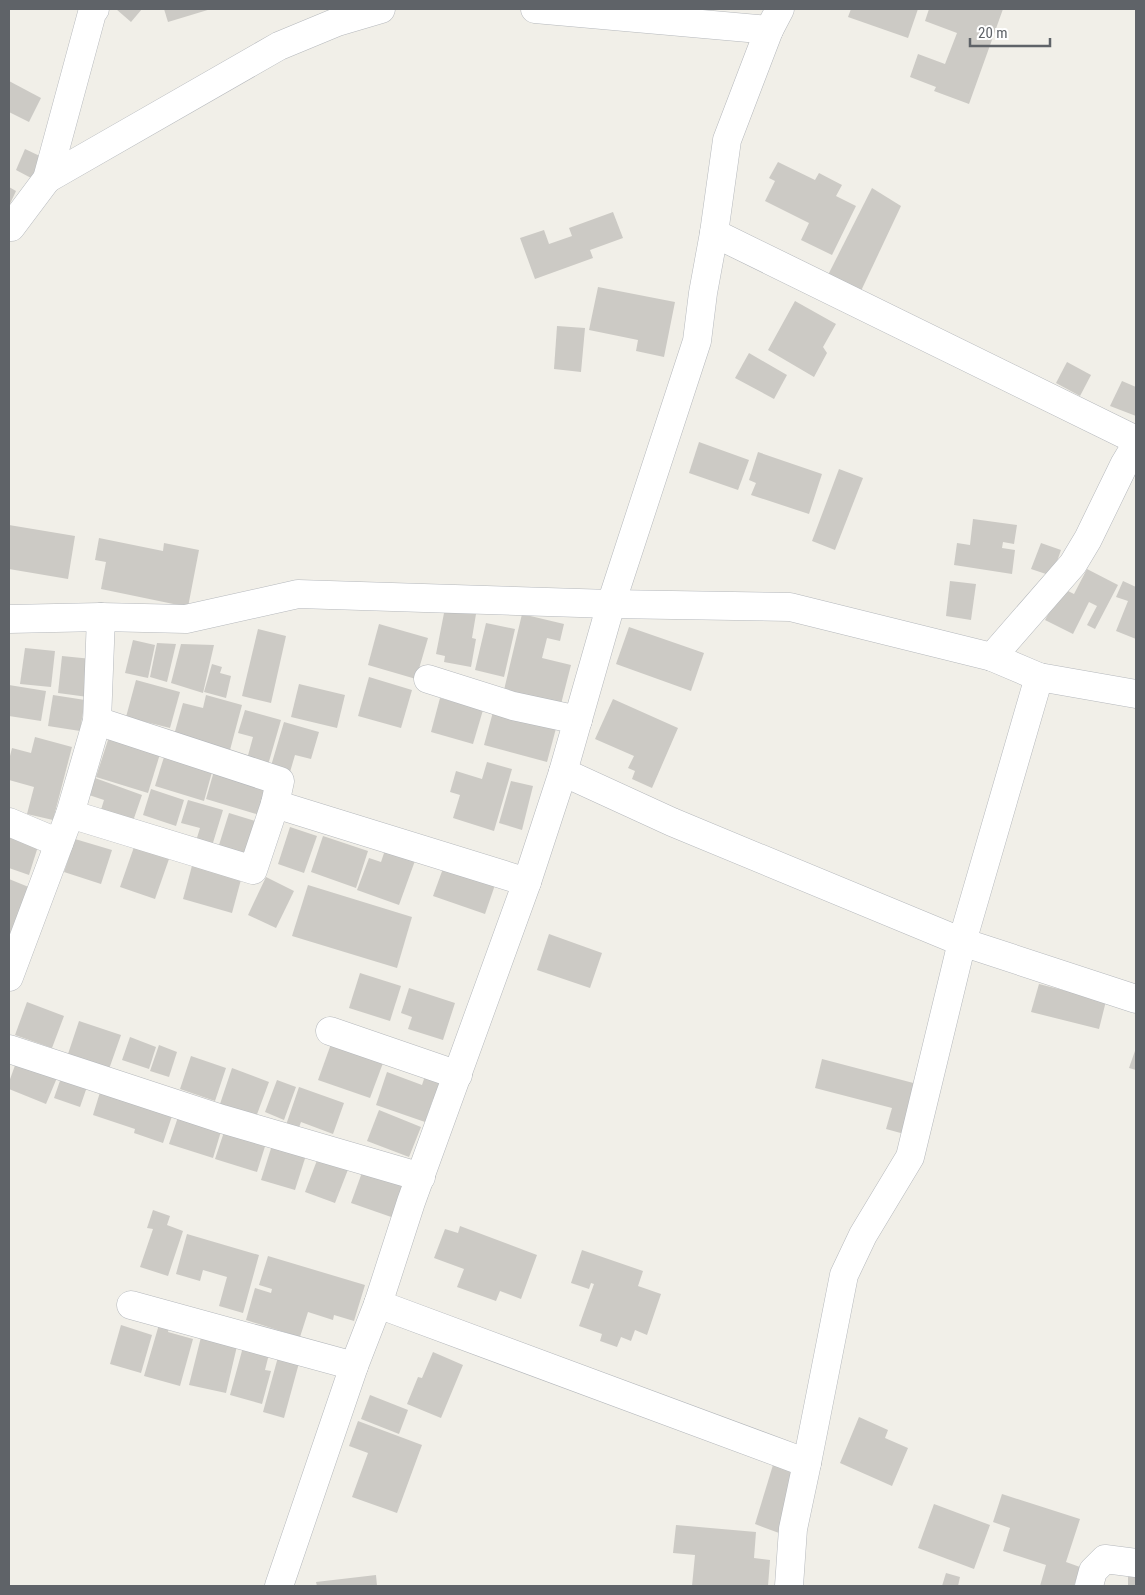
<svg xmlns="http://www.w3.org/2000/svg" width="1145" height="1595" font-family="'Roboto Condensed',sans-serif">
<rect width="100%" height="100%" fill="#f1efe8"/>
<g fill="#cccac5">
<path d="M116,9H142L131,22Z"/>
<path d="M164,9H211L168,22Z"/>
<path d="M851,9H918L908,38L848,17Z"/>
<path d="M929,9H1003L969,104L934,91L936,87L910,77L918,54L945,64L957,33L925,21Z"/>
<path d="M9,81L41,98L29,122L9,112Z"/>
<path d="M25,149L44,158L33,179L16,170Z"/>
<path d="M778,162L815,180L819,173L842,185L836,196L856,206L832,255L801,240L809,223L765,201L775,181L769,178Z"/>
<path d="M9,187L16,191L9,206Z"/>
<path d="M872,188L901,206L860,293L828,275Z"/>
<path d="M613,212L623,238L590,250L593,258L535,279L520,238L544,230L549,244L572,236L569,228Z"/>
<path d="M598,287L675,302L664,357L636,351L638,340L589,330Z"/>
<path d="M795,301L836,324L823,347L827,353L814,377L768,350Z"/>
<path d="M557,326L585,328L581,372L554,369Z"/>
<path d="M749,353L787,375L774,399L735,378Z"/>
<path d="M1067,362L1091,375L1080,396L1056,383Z"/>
<path d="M1122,381L1136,387V416L1110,406Z"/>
<path d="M699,442L749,460L738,490L689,473Z"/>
<path d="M758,452L822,474L809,514L751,495L756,483L749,480Z"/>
<path d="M839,469L863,478L835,550L812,541Z"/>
<path d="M973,519L1017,525L1014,544L1003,542L1002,548L1015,550L1012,574L954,565L957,543L970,545Z"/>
<path d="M9,525L75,536L68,579L9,569Z"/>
<path d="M99,538L163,551L164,543L199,550L188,607L101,589L106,562L95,560Z"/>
<path d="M1041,543L1061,550L1052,576L1031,569Z"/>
<path d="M1087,569L1118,585L1095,629L1087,625L1097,606L1089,602L1073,634L1045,620L1062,588L1074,594Z"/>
<path d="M950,581L976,584L971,620L946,616Z"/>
<path d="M1123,581L1136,587V639L1116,631L1128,601L1116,597Z"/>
<path d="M445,608L476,614L472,638L476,639L471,667L444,662L445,656L436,654Z"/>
<path d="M522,614L564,624L560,641L547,638L542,658L571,665L561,704L504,690Z"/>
<path d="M486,623L515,629L504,677L475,670Z"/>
<path d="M379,624L428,638L416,679L368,665Z"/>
<path d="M629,627L704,653L691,691L616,664Z"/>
<path d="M258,629L286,636L271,703L242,696Z"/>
<path d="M133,640L155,645L148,678L125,673Z"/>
<path d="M157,643L176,644L167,682L150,677Z"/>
<path d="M181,644L214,645L203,693L171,683Z"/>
<path d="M25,648L55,651L51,687L20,684Z"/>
<path d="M62,656L92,659L88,697L58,693Z"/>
<path d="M212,664L222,667L220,673L231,676L226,698L204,692Z"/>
<path d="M369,677L412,690L401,728L358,716Z"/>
<path d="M136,680L180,692L170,728L126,717Z"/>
<path d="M299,684L345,695L337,728L291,717Z"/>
<path d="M9,685L46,691L41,721L9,716Z"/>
<path d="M53,695L85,700L80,731L48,726Z"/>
<path d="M206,695L242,705L230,750L174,735L183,703L203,708Z"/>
<path d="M440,698L483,710L473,744L431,732Z"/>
<path d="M613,699L678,728L652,788L632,779L635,771L628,768L634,756L595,739Z"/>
<path d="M245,710L281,720L268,765L247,759L253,737L238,733Z"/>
<path d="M493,712L558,721L547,762L484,745Z"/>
<path d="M284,722L319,732L311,759L295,755L290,772L271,766Z"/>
<path d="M35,737L72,747L53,820L27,814L34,787L9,780V760L12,748L31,753Z"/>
<path d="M109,737L160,754L148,793L96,777Z"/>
<path d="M164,757L212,772L204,801L155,786Z"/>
<path d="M487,762L512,769L494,831L453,818L460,795L450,792L456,771L482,779Z"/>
<path d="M214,771L271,787L263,816L206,799Z"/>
<path d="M95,778L142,795L132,824L100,813L104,800L89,795Z"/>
<path d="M511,781L533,786L522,830L499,823Z"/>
<path d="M151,789L184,800L176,826L143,815Z"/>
<path d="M188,800L223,810L212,846L196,841L200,828L181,823Z"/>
<path d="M229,813L262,823L253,856L219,845Z"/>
<path d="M290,827L317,836L304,873L278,864Z"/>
<path d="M9,829L40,840L29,875L9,868Z"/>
<path d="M323,836L368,851L356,888L311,872Z"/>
<path d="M75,839L112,850L101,884L64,872Z"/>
<path d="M134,847L169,859L155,899L120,887Z"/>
<path d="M386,847L416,858L399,905L357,890L369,858L381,862Z"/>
<path d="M193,862L242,876L232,913L183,899Z"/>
<path d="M445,863L496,882L485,914L433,896Z"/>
<path d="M266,877L294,891L276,928L248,915Z"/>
<path d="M9,879L31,888L9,949Z"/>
<path d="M308,885L412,917L397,968L292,936Z"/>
<path d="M549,934L602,953L590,988L537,970Z"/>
<path d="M360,973L401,986L390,1021L349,1008Z"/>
<path d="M1039,984L1106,1001L1099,1029L1031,1012Z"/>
<path d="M409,988L455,1003L443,1040L408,1029L412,1017L401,1013Z"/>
<path d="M27,1002L64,1016L52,1048L15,1035Z"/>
<path d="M79,1021L121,1035L108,1072L67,1057Z"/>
<path d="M130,1037L156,1047L149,1069L122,1060Z"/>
<path d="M331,1044L383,1063L370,1098L318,1080Z"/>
<path d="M159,1045L177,1052L169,1077L150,1071Z"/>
<path d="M1136,1048V1070L1129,1068Z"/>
<path d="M191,1056L226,1068L215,1101L180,1089Z"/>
<path d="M18,1057L59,1073L46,1104L9,1089V1082Z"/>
<path d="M822,1059L921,1085L908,1135L886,1129L892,1108L815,1088Z"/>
<path d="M232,1068L269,1082L256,1117L220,1104Z"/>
<path d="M387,1072L422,1085L426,1073L445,1080L438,1101L433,1099L425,1122L376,1105Z"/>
<path d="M62,1075L88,1084L80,1107L54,1098Z"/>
<path d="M277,1080L296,1087L284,1120L265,1112Z"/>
<path d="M299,1087L344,1103L333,1134L301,1122L298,1130L286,1125Z"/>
<path d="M101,1089L173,1113L163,1143L134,1133L135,1129L93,1115Z"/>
<path d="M379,1110L421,1127L409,1157L367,1141Z"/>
<path d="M179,1114L222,1128L213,1158L169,1144Z"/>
<path d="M226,1126L267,1140L257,1172L215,1159Z"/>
<path d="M273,1142L307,1152L295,1190L261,1180Z"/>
<path d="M319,1155L349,1167L335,1203L305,1192Z"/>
<path d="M364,1167L409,1187L397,1219L351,1203Z"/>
<path d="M153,1210L170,1216L167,1225L183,1231L168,1276L140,1267L153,1229L147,1228Z"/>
<path d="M460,1226L537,1255L521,1299L500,1291L496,1301L457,1287L464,1269L434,1258L445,1229L458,1233Z"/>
<path d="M187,1234L259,1255L243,1313L219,1306L227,1277L203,1270L200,1281L176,1274Z"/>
<path d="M582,1250L643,1271L638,1286L661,1294L647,1335L635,1330L631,1341L621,1337L617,1347L600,1341L602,1334L579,1326L594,1284L591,1283L589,1289L571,1283Z"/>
<path d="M268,1256L365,1285L354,1321L334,1315L333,1320L308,1312L300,1337L246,1320L255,1288L271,1293L272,1289L259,1285Z"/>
<path d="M160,1321L170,1324L168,1332L193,1339L180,1386L144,1376Z"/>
<path d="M121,1325L152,1335L141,1373L110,1364Z"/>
<path d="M201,1337L237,1346L226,1393L189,1385Z"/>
<path d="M243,1347L269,1354L265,1370L271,1371L262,1404L230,1395Z"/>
<path d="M433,1352L463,1365L441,1418L407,1404L418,1377L422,1378Z"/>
<path d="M278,1357L299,1363L284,1418L263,1412Z"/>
<path d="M370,1395L408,1410L399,1434L361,1419Z"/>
<path d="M859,1417L888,1430L885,1438L908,1448L892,1486L840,1463Z"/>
<path d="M358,1421L422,1445L397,1513L352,1497L368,1453L349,1446Z"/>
<path d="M776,1455L796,1469L779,1533L755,1524Z"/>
<path d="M1002,1494L1080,1519L1066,1562L1080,1567L1074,1586H1040L1046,1565L1003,1551L1010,1528L993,1522Z"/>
<path d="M934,1504L990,1525L974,1569L918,1548Z"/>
<path d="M676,1525L756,1532L754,1558L770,1560L768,1586H692L695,1555L673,1553Z"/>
<path d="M946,1573L960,1577L958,1586H942Z"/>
<rect x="1128" y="1574" width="8" height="12"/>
<path d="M376,1575L377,1586H317L316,1582Z"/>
</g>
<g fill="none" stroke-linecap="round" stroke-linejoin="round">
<g stroke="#b5b8bc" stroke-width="29">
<g id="minor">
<path d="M535,9L769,30"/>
<path d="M47,179L279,46L337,22L381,9"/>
<path d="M9,227H11L47,179L92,13L95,9"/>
<path d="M714,233L1136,440"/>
<path d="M9,619L101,617L186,619L298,594L611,604L790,607L992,657L1039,677L1136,694"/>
<path d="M992,657L1073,564L1088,539L1124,465L1136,445"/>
<path d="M428,679L513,706L578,720"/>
<path d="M563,772L672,822L962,942L1136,999"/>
<path d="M275,804L527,882"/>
<path d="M70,814L253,870L275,804L280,781L97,721"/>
<path d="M9,822L59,843"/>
<path d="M9,977L70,814L97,721L101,617"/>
<path d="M330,1031L458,1075"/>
<path d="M9,1049L222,1119L421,1177"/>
<path d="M378,1304L807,1463"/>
<path d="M131,1305L354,1366"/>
<path d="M279,1586L354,1366L378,1304L411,1202L527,882L563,772L611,604L697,341L703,293L714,233L727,140L769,30L780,9"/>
<path d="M789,1586L793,1529L807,1463L844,1275L863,1235L910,1157L962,942L1039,677"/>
<path d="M1089,1586L1093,1571L1105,1559L1136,1563"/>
</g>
</g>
<use href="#minor" stroke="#fff" stroke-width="28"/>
</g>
<rect width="1145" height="1595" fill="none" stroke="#5f6368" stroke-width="20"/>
<path d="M970 38v8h80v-8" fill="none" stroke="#5f6368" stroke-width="2.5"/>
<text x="978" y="38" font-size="15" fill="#5f6368" stroke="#ffffff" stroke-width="4" paint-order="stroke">20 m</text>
</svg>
